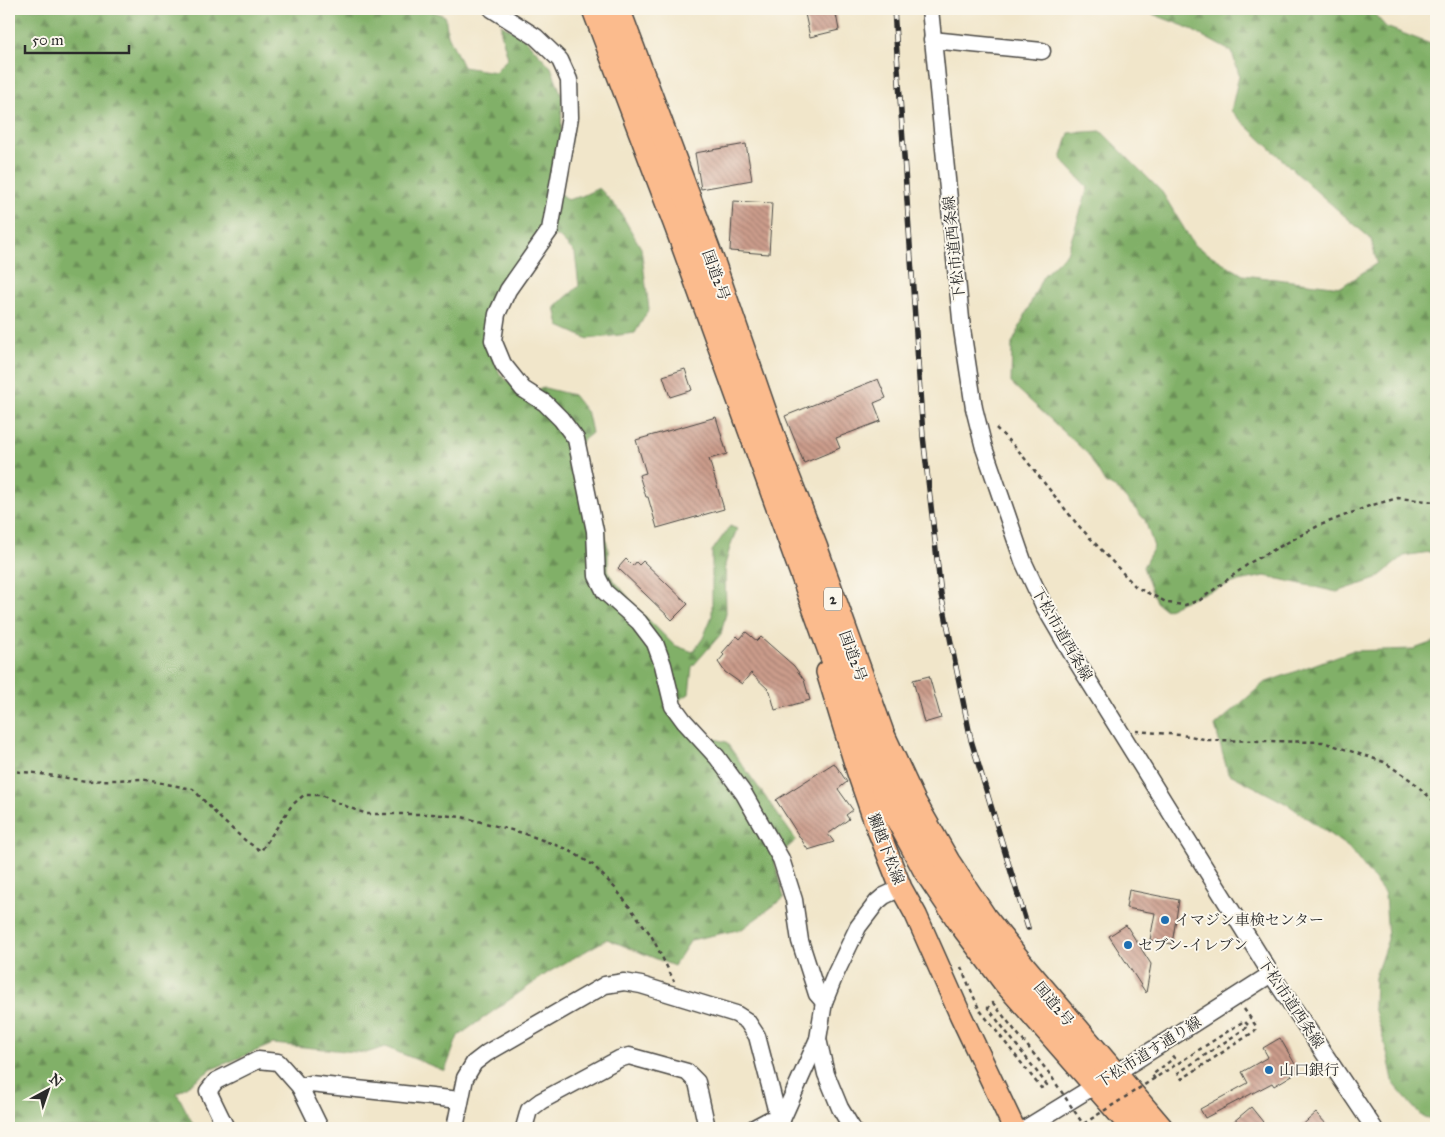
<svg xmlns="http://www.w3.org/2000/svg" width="1445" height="1137" font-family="'IM FELL Great Primer','Noto Serif JP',serif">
<defs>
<pattern id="forest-firs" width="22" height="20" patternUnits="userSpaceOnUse" patternTransform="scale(1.25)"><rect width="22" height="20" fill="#81b068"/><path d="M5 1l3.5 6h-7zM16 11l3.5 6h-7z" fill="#6a8f56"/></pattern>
<pattern id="building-back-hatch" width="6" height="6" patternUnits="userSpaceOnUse" patternTransform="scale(1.25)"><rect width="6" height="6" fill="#cb9c8b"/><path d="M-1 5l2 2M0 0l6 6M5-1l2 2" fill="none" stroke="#a57f72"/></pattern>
</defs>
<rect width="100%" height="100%" fill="#fbf7ec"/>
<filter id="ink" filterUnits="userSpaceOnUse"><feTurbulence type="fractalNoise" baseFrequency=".02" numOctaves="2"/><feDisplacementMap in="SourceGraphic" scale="10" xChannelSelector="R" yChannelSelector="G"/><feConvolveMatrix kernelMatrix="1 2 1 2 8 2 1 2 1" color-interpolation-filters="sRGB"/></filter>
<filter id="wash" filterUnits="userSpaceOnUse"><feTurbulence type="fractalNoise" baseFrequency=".0096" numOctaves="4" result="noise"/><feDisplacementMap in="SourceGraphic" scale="20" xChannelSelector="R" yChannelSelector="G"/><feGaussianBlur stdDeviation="1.12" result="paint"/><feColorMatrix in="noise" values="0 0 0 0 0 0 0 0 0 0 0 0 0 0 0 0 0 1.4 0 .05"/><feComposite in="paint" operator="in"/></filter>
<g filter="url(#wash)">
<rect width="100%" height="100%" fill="#f1e6ca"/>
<g fill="url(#forest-firs)" stroke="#566e4a">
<path d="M9,9H426L445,16L448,35L463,67L495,72L508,58L501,33V24L524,38L551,67L562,96L561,145L553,187L567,200L582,196L599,188L619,210L641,248L649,309L635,333L588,339L559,326L555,307L579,286L575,253L558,236H540L524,260L504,278L489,303L488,345L500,374L520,392L545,388L573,395L588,414L592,433L571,450L576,485L586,512L603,522L608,550V573L640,611L674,645L693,652L703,638L712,616V551L730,526L737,529L731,544L725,565L726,613L721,634L692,667L689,694L668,706L692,733L726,742L796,840L774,860L784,898L742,929L691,940L674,966L607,939L549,972L458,1036L445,1071L385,1047L366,1053L273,1044L212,1069L177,1093L195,1128H9Z"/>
<path d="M1139,9H1370L1386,27L1436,46V551L1404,556L1376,579L1337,592L1265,576L1239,581L1193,597L1166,610L1156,602L1143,567L1154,547L1145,520L1118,490L1105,483L1088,454L1011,383L1012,344L1043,276L1067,253L1088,188L1061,159L1069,133L1101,131L1162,192L1194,245L1243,275L1341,287L1377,263L1371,239L1307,183L1231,111L1239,75L1232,52L1184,26Z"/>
<path d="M1436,641V1119L1422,1117L1394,1085L1388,1056L1374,1007L1375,977L1388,939L1385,894L1349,848L1287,804L1228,773L1215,726L1264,683L1351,651L1414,649Z"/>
</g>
<g id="blocks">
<g fill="url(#building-back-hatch)">
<path d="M804,9H835L839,30L810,37Z"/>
<path d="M746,144L752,180L701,189L695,153Z"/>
<path d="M733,201L772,203L769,254L730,251Z"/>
<path d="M685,369L692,390L670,397L663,376Z"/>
<path d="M878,379L886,398L874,403L881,421L836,438L840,448L804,463L785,416Z"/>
<path d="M716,417L727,454L709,459L724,509L657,528L648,497H646L639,475L646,473L636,440Z"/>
<path d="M626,559L633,566L636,562L639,565L643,561L688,604L672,620L618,568Z"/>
<path d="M746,632L757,641L761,637L794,666L804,680L810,700L775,710L770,691L751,673L742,684L725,672L718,662L724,655L722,653L737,636L740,639Z"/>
<path d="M929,676L941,718L924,723L913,680Z"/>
<path d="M834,763L847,782L838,789L853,810L846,815L849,819L828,834L834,842L808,850L776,800Z"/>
<path d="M1129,890L1179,900L1172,944L1150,940L1155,913L1126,908Z"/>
<path d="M1126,925L1151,964L1146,993L1109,936Z"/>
<path d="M1280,1038L1299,1071L1274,1086L1272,1083L1205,1118L1200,1109L1248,1083L1242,1072L1268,1057L1263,1048Z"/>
<path d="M1251,1107L1263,1122L1256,1128H1226Z"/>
<path d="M1316,1113L1330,1128H1299Z"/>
</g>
</g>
</g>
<g filter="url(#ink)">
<use href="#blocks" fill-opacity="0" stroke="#494743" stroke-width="1"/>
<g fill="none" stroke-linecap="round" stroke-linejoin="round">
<g stroke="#494743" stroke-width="19">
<g id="minor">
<path d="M492,9L536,37L560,60L569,80L570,117L550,230L508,290L497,314L493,340L503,364L523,389L545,403L561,419L576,439L595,531L597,576L605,592L639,622L655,643L663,665L673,706L684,721L717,757L744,794L781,859L794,900L800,941L817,994L824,1002"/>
<path d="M930,9L962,329L974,408L984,448L1023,561L1044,606L1072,654L1271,974L1374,1128"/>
<path d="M932,40L1042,51"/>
<path d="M818,1039L826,1074L840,1108L852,1128"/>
<path d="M300,1087L310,1084L460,1100"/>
<path d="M779,1126L818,1039L824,1002L835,975L858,927L877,902L884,896L901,888"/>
<path d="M226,1128L208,1091L216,1081L258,1060L278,1062L300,1087L320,1128"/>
<path d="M455,1128L465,1078L474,1063L487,1053L605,985L624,982L641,985L736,1014L747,1021L757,1036L776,1109L782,1120H769L754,1128"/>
<path d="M524,1128L529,1110L541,1101L619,1059L629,1056L687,1072L697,1082L707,1128"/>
<path d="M1026,1128L1135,1061L1271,974"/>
</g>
</g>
<g stroke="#494743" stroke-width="24">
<path id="major" d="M827,672L857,770L876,825L901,888L916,915L960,1014L1014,1128"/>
</g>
<g stroke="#494743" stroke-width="28">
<g id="highway">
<path d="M595,9L678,228L862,737L896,814L926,870L965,928L1006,982L1134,1128"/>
<path d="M617,9L714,268L780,459L814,546L881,733L913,802L947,862L984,918L1024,968L1160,1128"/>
</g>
</g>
<g stroke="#494743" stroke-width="2.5" stroke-dasharray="4 4" stroke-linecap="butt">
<path d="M996,428L1018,450L1077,524L1136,587L1168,603L1185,605L1200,600L1251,562L1318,526L1369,506L1398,498L1436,502"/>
<path d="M1136,731L1190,736L1208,740L1323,742L1384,762L1412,781L1436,803"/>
<path d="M9,771L35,773L86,781L141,779L193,789L222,820L246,841L261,851L292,805L304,795H321L350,808L367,814H432L462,817L523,833L567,849L593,865L615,888L651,935L674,981"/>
<path d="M1244,1009L1256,1026L1255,1031"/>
<path d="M1155,1079L1152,1075L1174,1058L1171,1054"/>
</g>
<use href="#minor" stroke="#fff" stroke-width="16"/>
<use href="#major" stroke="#fbbb8d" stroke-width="21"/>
<use href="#highway" stroke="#fbbb8d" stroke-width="25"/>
<g stroke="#2b2b2b" stroke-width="5.5">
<path id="rail" d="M894,9L923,436L941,594L971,740L1028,928"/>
</g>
<use href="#rail" stroke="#fbf7ec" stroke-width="4" stroke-dasharray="11" stroke-linecap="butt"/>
<g stroke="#494743" stroke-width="2.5" stroke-dasharray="4 4" stroke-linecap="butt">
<path d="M961,967L979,1009L1041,1088L1047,1085L988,1008L993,1003L1049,1073L1083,1124"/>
<path d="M1077,1128L1244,1021L1249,1026L1178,1073L1182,1079L1255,1031"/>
</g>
</g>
</g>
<g fill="#1f6fb2" stroke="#fbf7ec" stroke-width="2">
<circle cx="1165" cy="920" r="5"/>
<circle cx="1128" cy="945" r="5"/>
<circle cx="1269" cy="1070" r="5"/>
</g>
<g text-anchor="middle" stroke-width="4" stroke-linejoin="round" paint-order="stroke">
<rect fill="#fbf7ec" stroke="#696865" stroke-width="1" x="824" y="587.5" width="18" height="23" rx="4"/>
<g font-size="14" font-weight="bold" fill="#2b2b2b">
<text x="833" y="604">2</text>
</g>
<g font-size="15" fill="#2b2b2b" stroke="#fbf7ec">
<text transform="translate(954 248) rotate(-96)" y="5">下松市道西条線</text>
<text transform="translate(716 275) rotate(70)" y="5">国道2号</text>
<text transform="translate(1062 634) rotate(60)" y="5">下松市道西条線</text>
<text transform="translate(853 656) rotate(70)" y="5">国道2号</text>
<text transform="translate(886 849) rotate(69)" y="5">獺越下松線</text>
<text transform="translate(1291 1003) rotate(56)" y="5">下松市道西条線</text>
<text transform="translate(1054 1004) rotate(50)" y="5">国道2号</text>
<text transform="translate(1149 1052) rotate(-32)" y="5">下松市道す通り線</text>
</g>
<g font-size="15" fill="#2b2b2b" stroke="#fbf7ec" text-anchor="start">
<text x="1175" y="925">イマジン車検センター</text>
<text x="1138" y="950">セブン-イレブン</text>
<text x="1279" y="1075">山口銀行</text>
</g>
</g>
<rect width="1445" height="1137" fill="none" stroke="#fbf7ec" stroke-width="30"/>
<g transform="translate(48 1090) rotate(40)" stroke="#fbf7ec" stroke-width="4" paint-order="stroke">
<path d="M0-4L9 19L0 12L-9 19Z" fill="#2b2b2b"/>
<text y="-8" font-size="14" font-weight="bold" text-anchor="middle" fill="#2b2b2b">N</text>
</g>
<path d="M25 45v8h104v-8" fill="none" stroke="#2b2b2b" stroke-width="2.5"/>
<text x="32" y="45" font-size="15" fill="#2b2b2b" stroke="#fbf7ec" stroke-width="4" paint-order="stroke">50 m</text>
</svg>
